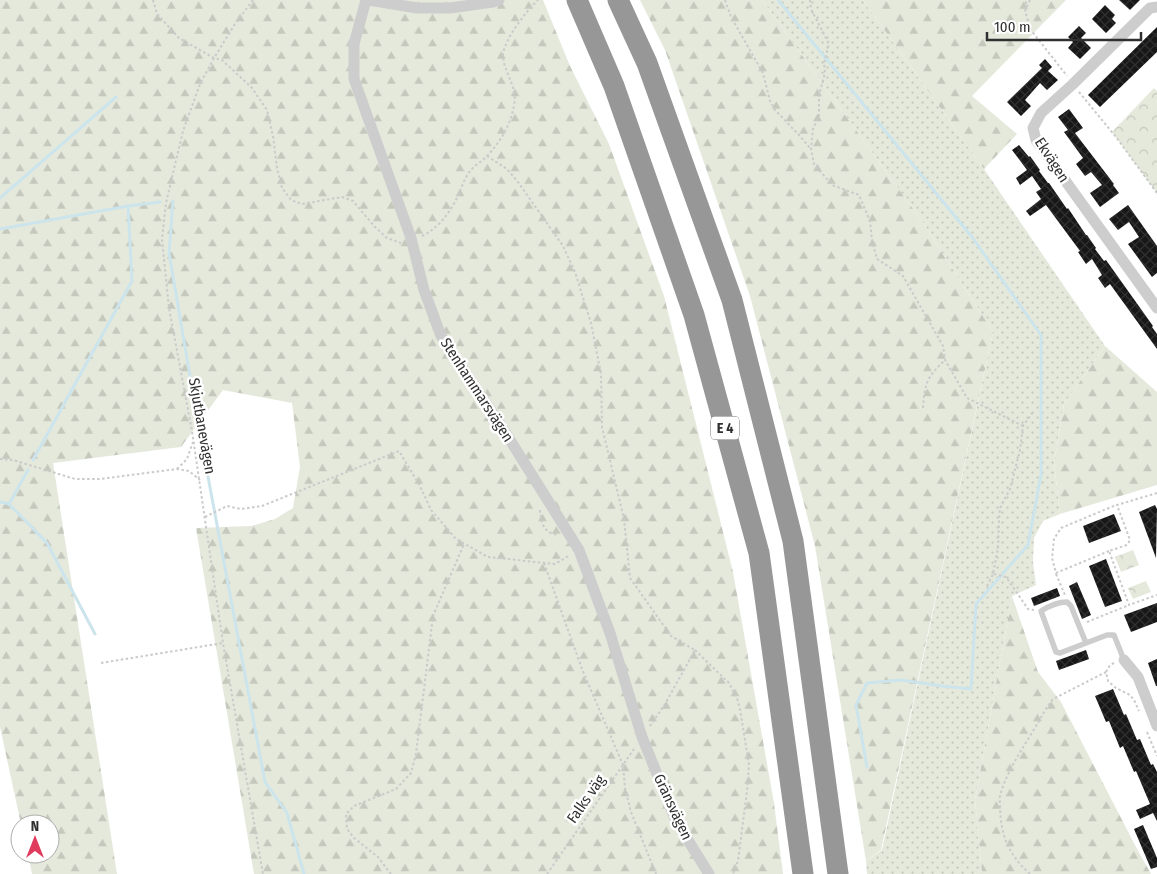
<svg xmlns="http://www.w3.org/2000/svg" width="1157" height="874" font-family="'Fira Sans Condensed',sans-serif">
<defs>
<pattern id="grass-dots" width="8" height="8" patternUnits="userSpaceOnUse" patternTransform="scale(1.25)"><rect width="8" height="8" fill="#e5e9dc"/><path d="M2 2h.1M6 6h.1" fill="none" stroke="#c5c8bd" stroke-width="1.8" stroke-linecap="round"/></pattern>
<pattern id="forest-firs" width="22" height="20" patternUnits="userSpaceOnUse" patternTransform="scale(1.25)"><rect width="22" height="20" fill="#e5e9dc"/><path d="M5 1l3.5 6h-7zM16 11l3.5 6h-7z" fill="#c5c8bd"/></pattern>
<pattern id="park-crowns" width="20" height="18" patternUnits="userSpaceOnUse" patternTransform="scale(1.25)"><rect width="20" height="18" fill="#e5e9dc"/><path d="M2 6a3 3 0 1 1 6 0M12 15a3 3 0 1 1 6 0" fill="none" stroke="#c5c8bd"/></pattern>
<pattern id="building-cross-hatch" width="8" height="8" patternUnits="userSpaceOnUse" patternTransform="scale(1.25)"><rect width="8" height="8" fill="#171717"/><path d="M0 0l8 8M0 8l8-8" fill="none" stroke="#303030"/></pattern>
</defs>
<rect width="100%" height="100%" fill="#fff"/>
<path fill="url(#grass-dots)" d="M762,0H863L984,169L1105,346L1064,404L1054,463L1060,514L1043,521L1034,538L1033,562L1036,585L1012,596L975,800L982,874H867L866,861L882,850L993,332L921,220Z"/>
<g fill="url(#forest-firs)">
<path d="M0,0H543L570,66L609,144L664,296L733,572L774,803L783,874H254L196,528L251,526L275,519L293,508L300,467L292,403L223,390L181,447L53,463L117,874H32L28,854H50V824H21L0,727Z"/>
<path d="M640,0H762L921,220L993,332L881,850L866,861L815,546L750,296L665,50Z"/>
<path d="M863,0H1066L972,96L1017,134L984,169Z"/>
<path d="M1105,346L1157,392V485L1060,514L1054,463L1064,404Z"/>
<path d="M1012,596L1038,672L1061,702L1136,847L1151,874H982L975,800Z"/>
</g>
<g fill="url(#park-crowns)">
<path d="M1154,88L1157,91V193L1112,132Z"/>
<path d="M1133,550L1139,565L1121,572L1115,557Z"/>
<path d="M1146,581L1151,592L1133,599L1128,588Z"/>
</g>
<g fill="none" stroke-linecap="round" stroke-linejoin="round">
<g stroke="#cce4eb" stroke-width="3">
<path d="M778,0L972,237L1041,335V475L1028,545L976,604L971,689L942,686L901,680L867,683L856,705L867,767"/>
<path d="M0,198L116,97"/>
<path d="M173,201L169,253L198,423L265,782L287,813L304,874"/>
<path d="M0,229L128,206L160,202"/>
<path d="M33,460L132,281L128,206"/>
<path d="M0,502L9,504L47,543L95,634"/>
<path d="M9,504L28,470"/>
</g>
</g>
<g fill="url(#building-cross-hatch)">
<path d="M1119,0H1140L1130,10Z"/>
<path d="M1105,5L1115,15L1112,19L1116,23L1106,33L1092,19Z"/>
<path d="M1079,26L1086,33L1081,38L1091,48L1080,59L1068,48L1073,42L1068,37Z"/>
<path d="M1157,27V52L1100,107L1088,95Z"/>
<path d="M1045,59L1052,67L1048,71L1058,80L1047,90L1040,83L1025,100L1031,106L1021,116L1007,102L1042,68L1039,65Z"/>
<path d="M1069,109L1083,128L1075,133L1114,184L1113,185L1119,193L1100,207L1090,193L1102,185L1091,172L1085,176L1076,164L1083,158L1064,132L1068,130L1058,117Z"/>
<path d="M1019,145L1029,157L1030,156L1040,170L1039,171L1048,183H1049L1067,209L1068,208L1086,235H1087L1096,248L1095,249L1104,261L1106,260L1153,326L1152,327L1157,334V349L1110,284L1105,288L1098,278L1102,275L1092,259L1086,264L1078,252L1080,251L1046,205L1030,216L1026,211L1041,199L1036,192L1041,189L1032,176L1020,185L1016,178L1027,170L1012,150Z"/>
<path d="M1128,205L1157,246V273L1152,277L1128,244L1139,237L1129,222L1118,230L1109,219Z"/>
<path d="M1155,505L1157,509L1156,558L1139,512Z"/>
<path d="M1114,514L1121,531L1089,543L1083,526Z"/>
<path d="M1106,559L1122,601L1105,607L1089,566Z"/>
<path d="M1077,582L1091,615L1082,619L1069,586Z"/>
<path d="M1057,588L1060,596L1034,606L1031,598Z"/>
<path d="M1157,603V622L1131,632L1124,615Z"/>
<path d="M1086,650L1089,659L1059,670L1056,661Z"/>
<path d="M1157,659V686H1156L1148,663Z"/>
<path d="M1113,689L1124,715L1126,714L1137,740L1140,739L1151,765L1153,764L1157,772V821L1153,813L1140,819L1136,810L1150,804L1136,771L1134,772L1123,746L1120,748L1109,721L1106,722L1095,696Z"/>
<path d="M1143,825L1157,858V867L1151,869L1134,829Z"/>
</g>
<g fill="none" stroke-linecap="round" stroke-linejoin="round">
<g stroke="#cacaca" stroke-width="2" stroke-dasharray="2.5 2.5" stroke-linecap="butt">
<path d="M153,0L157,14L179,38L214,58L222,60L252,88L267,110L273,136L277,168L282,188L291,200L302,204L342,197L353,201L374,226L387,238L401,243"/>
<path d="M253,0L235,24L214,58L200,84L183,131L166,203L162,239L169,308L192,431L223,643L263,874"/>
<path d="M725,0L731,17L763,73L770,101L775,110L799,135L810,148"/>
<path d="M810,0L811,9L829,44L824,63L825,73L819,95V116L813,129L811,149L814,164L832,185L859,195L870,221L872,241L877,259L903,276L943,346L945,360L967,398L1023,426"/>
<path d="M1030,0L1025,11L1031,30L1067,76"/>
<path d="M1026,9V0"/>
<path d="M1079,92L1116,137L1157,193"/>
<path d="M487,156L507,169L518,182L563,246L575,272L591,323L601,374L602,427L624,519L630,578L671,636L695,650L665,704L650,726"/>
<path d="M422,236C439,228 451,211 459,194C462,186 465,177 471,170C476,164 483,161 488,155C501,141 511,124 514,105C517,91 510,81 506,69C504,65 503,58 503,54C505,39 526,11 538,0"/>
<path d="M923,408C925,383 926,378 945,360"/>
<path d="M0,459L13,460L75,479H100L177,469L189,471L200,480"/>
<path d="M177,469L187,459L193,442"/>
<path d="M1157,493L1117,505L1130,540L1127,545L1109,551L1129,605L1157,595"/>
<path d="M540,510C541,522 543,533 558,535"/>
<path d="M205,517L227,506L241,509L262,506L399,451L420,486L431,510L456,539L488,557L555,564L570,555"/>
<path d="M1109,551L1056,573L1052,558L1054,539L1061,528L1116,505"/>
<path d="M544,563L582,669L623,765L625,788L631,812L656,874"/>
<path d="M994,574L1006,577L1028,609L1034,610"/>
<path d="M1056,574L1065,595"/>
<path d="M987,586L993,574L998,548L999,521L1000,508L1010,489L1016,466L1020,450L1023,426L1033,412"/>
<path d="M1087,622L1129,605"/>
<path d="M695,650L729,683L737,698L740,709L749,765L747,791L738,861L733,874"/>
<path d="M101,663L223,643"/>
<path d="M1114,663L1110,665L1106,672L1108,681L1116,688L1130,695L1134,700L1139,711"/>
<path d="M1147,732L1157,756"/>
<path d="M391,874L378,857L354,838L347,829L346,814L354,806L396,789L411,773L416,754L433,616L464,544"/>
<path d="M547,874L634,749"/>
<path d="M1030,874C1008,854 1001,836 1000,807C1000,802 999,797 1001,792C1008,770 1021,751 1033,731C1040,720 1045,709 1053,699L1106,672"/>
</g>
<path stroke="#cdcdcd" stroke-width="5.5" d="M1086,643L1071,606L1067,602C1057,602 1049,606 1041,611L1056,652L1060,653L1107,635H1114L1124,660"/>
<g stroke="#cdcdcd" stroke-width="11">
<path d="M366,0L354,44V79L411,238L424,290L441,336L498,421L579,550L610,633L642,737L676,821L709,874"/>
<path d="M369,0L417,8H450L493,2L499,0"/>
<path d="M1157,7L1150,8L1073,84L1041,113L1033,128L1036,140L1157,308"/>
<path d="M1124,660L1138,677L1157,726"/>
</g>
<g stroke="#979797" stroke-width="21">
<path d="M577,0L614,86L694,315L759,553L803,874"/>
<path d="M618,0L647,63L732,300L793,541L838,874"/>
</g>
</g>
<g text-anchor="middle" stroke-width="5" stroke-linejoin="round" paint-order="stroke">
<rect fill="#fff" stroke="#6e6e6e" stroke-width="1" x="711" y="416.5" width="28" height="23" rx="4"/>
<g font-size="14" font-weight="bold" fill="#303030">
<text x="725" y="433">E 4</text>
</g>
<g font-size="15" fill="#303030" stroke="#fff">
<text transform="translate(1052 160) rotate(57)" y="5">Ekvägen</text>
<text transform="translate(477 390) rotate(57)" y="5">Stenhammarsvägen</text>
<text transform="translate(202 426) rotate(80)" y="5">Skjutbanevägen</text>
<text transform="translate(586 799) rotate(-55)" y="5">Falks väg</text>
<text transform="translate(673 807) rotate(65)" y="5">Gränsvägen</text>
</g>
</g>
<g transform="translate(35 839)"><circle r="24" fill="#ffffff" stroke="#acacac"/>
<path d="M0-4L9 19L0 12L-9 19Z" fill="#e03a5e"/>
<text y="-8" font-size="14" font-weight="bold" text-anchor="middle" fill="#303030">N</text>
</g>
<path d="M987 32v8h154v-8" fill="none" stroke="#303030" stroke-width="2.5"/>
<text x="994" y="32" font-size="15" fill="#303030" stroke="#ffffff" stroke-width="4" paint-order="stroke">100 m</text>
</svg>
